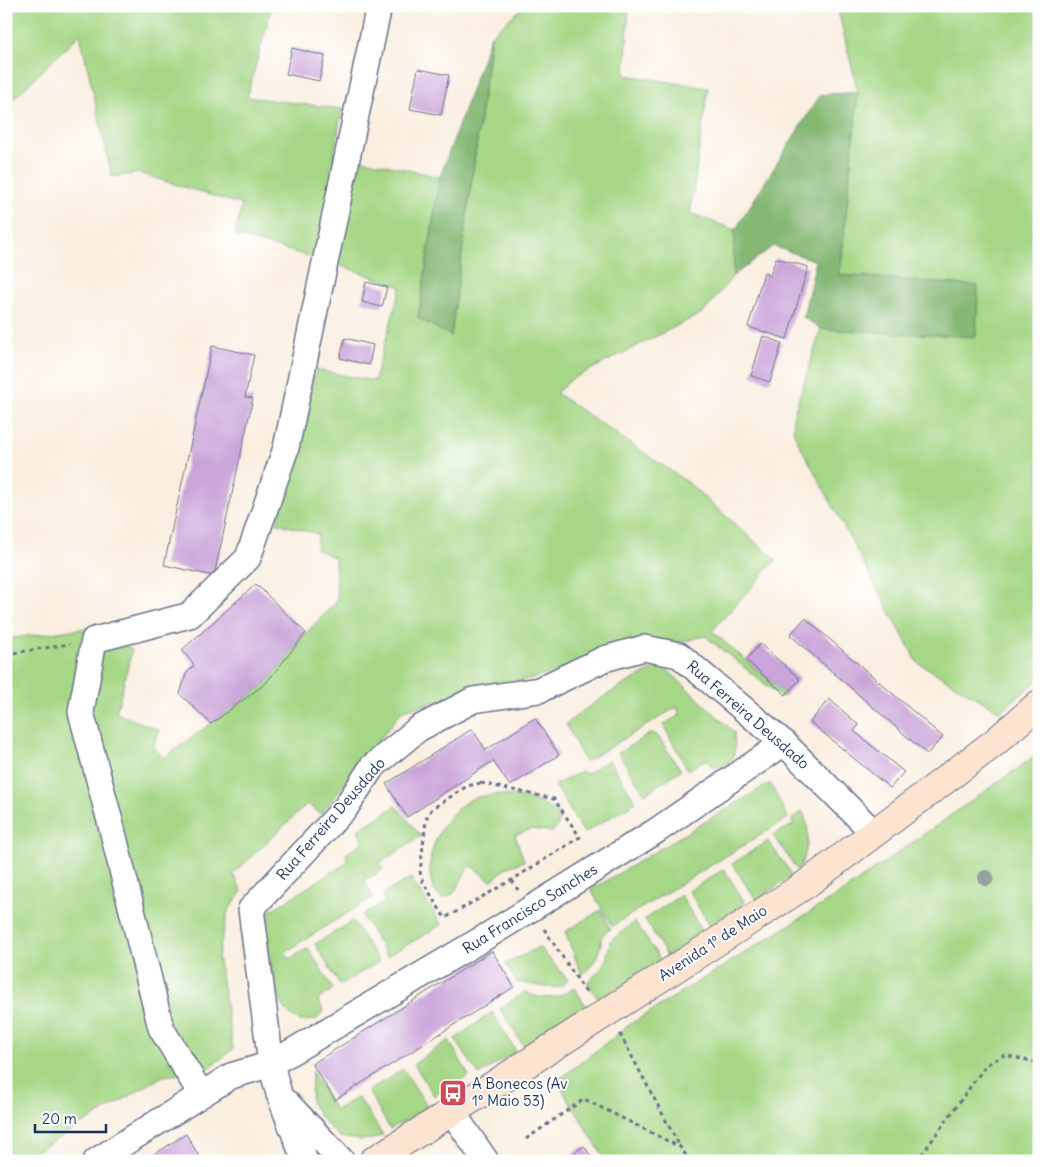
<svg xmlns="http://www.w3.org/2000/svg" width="1045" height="1167" font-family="Delius,sans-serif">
<rect width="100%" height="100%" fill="#fff"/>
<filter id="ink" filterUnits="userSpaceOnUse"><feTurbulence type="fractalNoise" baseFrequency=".02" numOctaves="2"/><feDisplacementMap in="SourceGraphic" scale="10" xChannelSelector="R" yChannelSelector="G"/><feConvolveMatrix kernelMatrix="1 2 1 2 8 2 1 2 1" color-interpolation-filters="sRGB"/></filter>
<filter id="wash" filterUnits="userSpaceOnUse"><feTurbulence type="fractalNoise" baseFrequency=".0096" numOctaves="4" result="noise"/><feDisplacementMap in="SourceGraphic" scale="20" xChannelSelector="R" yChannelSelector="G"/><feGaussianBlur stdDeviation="1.12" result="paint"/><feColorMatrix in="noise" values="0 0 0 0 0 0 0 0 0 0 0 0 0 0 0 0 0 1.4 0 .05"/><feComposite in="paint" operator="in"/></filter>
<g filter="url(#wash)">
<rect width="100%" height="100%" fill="#faeedf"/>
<g fill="#a6d786" stroke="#608372">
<path d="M6,6H272L247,97L342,109L333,161L363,160L440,177L418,318L451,335L491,35L524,6H629L625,75L708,88L690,213L735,230L733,276L704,312L572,379L556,393L687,482L776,560L712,631L786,695L781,697L705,636L403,710L321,814L307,804L233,874L242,891L228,911L218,956L233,1049L205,1071L163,1076L20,1161H6V639L95,627L132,650L116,713L159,730L153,747L164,758L266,683L306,633L337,601L335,558L316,549L318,534L277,523L316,370L374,381L401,287L342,266L235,235L242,205L139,173L112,177L80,34L6,106Z"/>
<path d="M837,6H1039V679L1000,712L917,662L794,434L793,417L821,329L976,336L978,286L840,275L858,92Z"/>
<path d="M662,665L734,732C735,753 738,764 713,768L706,759L688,770L663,725L680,715L677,707L585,762L566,724C594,701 628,681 662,665Z"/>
<path d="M651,733L657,735L681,770L645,794L618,753Z"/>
<path d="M1039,753V1161H606L557,1081L629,1025L844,891Z"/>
<path d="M609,760L636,802L584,833L555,785L582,771L586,774Z"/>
<path d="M770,783L788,818L612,926L591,890Z"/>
<path d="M498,794L533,799L559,814L558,825L552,832L532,829L515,835L524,861L506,868L491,881L470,865L453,894L442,899C439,896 434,892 433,888C422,857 441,818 468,801C475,796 489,796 498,794Z"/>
<path d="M396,806L421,836L380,863L383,870L364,880L373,897L285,952L290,959L308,948L333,989L318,1000L324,1012L316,1020L300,1021L291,1016L282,1006L261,928L262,916L348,862L346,854L363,842L358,830Z"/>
<path d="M802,811C812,829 808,853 798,871L773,835L793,825L792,819Z"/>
<path d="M768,841L793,876L756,900L732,864Z"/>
<path d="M724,869L745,903L710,926L689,891Z"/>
<path d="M411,878L442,925L387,956L362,915L384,903L383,894Z"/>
<path d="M681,895L703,934L667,956L645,919Z"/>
<path d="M601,910L610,929L602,935C601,952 595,964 582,975L565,932Z"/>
<path d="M353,921L379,962L340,985L315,944Z"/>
<path d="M635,922L662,962L598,999L587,982C602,971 608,960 610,941Z"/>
<path d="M539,947L568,980L562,986L553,988L516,982L506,964Z"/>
<path d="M574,988L587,1007L525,1048L500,1009L525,992C542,1001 558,999 574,988Z"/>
<path d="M492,1012L516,1051L479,1075L455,1039Z"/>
<path d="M449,1040L469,1076L434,1096L414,1064Z"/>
<path d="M403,1069L428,1107L390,1129L368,1091Z"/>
<path d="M312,1071L335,1110L358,1097L383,1135L373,1139L360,1140L339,1137L320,1117L311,1102Z"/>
</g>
<g fill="#84b873" stroke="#507468">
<path d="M491,35L451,336L418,318L440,177Z"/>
<path d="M858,92L840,275L978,286L976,337L821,329L803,317L816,261L773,246L733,276L735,230L820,95Z"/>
</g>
<g id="blocks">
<g fill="#caa5d9">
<path d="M292,48L325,56L319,81L286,74Z"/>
<path d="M418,69L449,75L441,115L410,109Z"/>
<path d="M776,258L808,267L787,339L748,327L764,272L770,276Z"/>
<path d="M366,282L387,287L382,307L362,302Z"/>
<path d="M763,336L782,343L770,382L751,376Z"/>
<path d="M345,338L373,345L369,365L340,358Z"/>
<path d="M212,346L254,355L245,397L253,398L214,576L164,565Z"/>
<path d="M256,584L306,633L266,683L211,724L180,694L186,674L194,665L182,650Z"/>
<path d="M805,618L943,737L927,754L790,635Z"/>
<path d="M760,644L800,679L786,695L746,660Z"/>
<path d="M829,699L859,725L854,731L904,772L890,788L810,722Z"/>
<path d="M535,718L559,755L510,786L493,761L407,817L386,784L472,729L486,750Z"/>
<path d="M492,951L514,987L335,1100L312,1064Z"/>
<path d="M186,1134L202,1161H144Z"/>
<path d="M584,1146L594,1161H562Z"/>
</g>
</g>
</g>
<g filter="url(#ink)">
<use href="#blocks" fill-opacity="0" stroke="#69728b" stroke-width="1"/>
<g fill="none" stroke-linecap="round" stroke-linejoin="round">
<g stroke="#69728b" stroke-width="28">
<g id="street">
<path d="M201,1094L161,1028L111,825L81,712L94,640L190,615L248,558L286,448L379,6"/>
<path d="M287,1103L342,1161"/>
<path d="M452,1112L486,1161"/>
<path d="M96,1161L231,1076L271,1064L487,936L656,831L784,743"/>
<path d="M305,1161L279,1094L271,1064L251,909L346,807L372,767L418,729L473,700L539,690L604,659L644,648L679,655L784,743L874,833"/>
</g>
</g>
<g stroke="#69728b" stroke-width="30">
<path id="secondary" d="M373,1161L461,1106L805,885L994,743L1039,704"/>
</g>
<g stroke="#69728b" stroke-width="3" stroke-dasharray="4 4" stroke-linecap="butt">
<path d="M6,654L70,644"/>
<path d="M481,783L554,799L580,837L512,880L445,918L423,882L420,872L426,820L428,814L432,809L467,786Z"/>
<path d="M512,880L518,890"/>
<path d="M544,929L587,994"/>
<path d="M620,1034L680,1147"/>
<path d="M526,1139L584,1099L680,1147L690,1161"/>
<path d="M917,1161L986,1065L1004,1055L1039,1063"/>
</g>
<use href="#street" stroke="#fff" stroke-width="25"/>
<use href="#secondary" stroke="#fde4d1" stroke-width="28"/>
</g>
<circle fill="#96a09f" cx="986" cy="878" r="8"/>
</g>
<defs>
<g id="bus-square" transform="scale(1.4375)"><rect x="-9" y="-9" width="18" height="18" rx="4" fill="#d1495b" stroke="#fff"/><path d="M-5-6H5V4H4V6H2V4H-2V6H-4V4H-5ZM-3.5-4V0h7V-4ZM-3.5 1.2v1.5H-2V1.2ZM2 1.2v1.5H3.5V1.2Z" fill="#fff"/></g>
</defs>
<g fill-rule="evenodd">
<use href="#bus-square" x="453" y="1093"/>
</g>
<g text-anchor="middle" stroke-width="4" stroke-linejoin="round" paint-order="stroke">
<g font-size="15" fill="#1b2f5e" stroke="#fff">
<text transform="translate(748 715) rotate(41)" y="5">Rua Ferreira Deusdado</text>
<text transform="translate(331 819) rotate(-49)" y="5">Rua Ferreira Deusdado</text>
<text transform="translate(530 909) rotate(-32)" y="5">Rua Francisco Sanches</text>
<text transform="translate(713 943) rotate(-33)" y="5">Avenida 1º de Maio</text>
</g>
<g font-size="15" fill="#1b2f5e" stroke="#fff" text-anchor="start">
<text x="472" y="1089">A Bonecos (Av<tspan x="472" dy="17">1º Maio 53)</tspan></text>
</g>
</g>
<rect width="1045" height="1167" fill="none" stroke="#fff" stroke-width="25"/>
<path d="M35 1124v8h71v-8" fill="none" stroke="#1b2f5e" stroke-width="2.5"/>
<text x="42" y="1124" font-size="15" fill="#1b2f5e" stroke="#ffffff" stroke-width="4" paint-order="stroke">20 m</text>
</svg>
